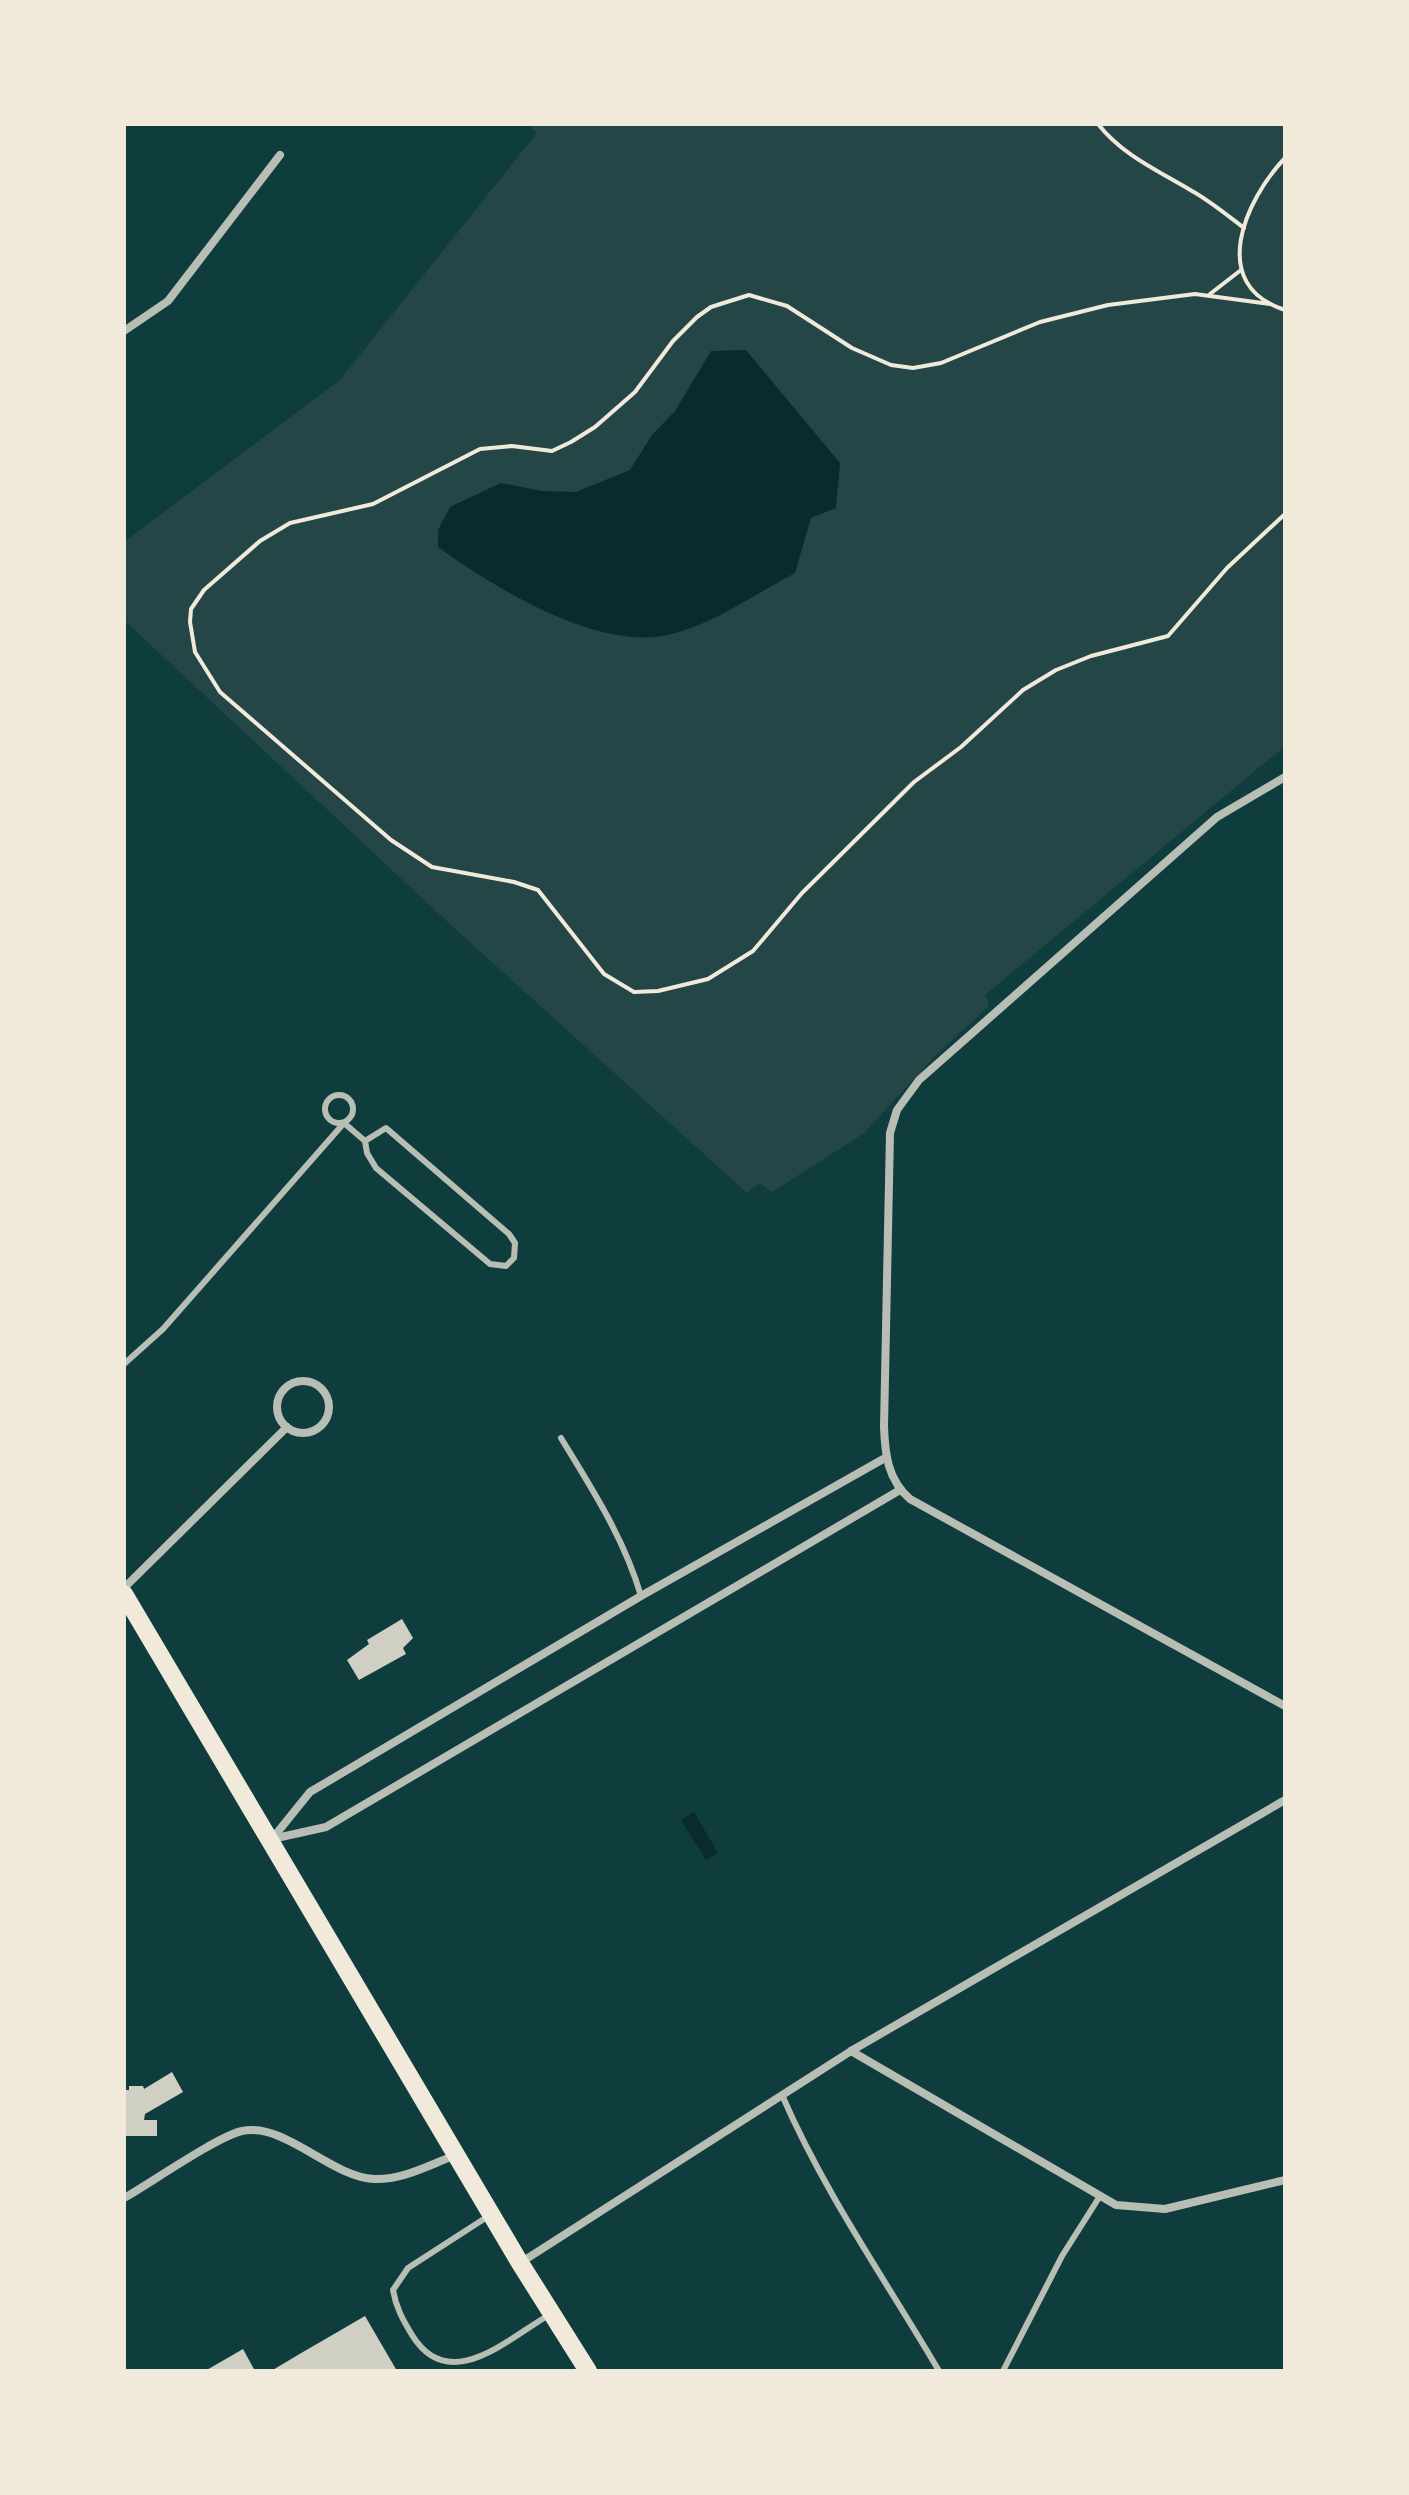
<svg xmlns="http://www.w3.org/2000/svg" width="1409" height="2495" font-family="'Public Sans',sans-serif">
<rect width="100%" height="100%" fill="#0f3d3e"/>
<path fill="#244646" d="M527,124H1285V746L985,995L989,1006L936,1055L863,1134L772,1192L759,1183L747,1193L452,926L124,620V542L340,380L537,133Z"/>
<g fill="#0a2a2b">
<path d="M746,350L840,463L836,508L811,518L795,573C753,595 710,627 662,636C592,648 492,586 438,547V530L450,507L501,483L542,491L576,492L630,470L652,435L675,411L711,351Z"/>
<path d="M694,1812L718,1853L706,1860L681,1820Z"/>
</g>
<g fill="#cfcfc3">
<path d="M402,1619L413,1638L403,1648L406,1654L359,1680L347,1660L369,1644L367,1640Z"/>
<path d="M172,2072L183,2092L145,2114L144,2120H157V2136H124V2090H129V2086H143L144,2089Z"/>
<path d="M365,2316L397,2371H271L303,2352Z"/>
<path d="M243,2349L255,2371H205Z"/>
</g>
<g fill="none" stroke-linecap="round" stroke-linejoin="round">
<g stroke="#f1e9da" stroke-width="4">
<path d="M1098,124C1122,155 1159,171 1192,191C1210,201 1227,215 1244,228"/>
<path d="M1284,124H1285"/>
<path d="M1285,158C1245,200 1207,285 1285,310"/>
<path d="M1210,294L1241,270"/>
<path d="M1270,304L1195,294L1108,305L1040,322L941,363L913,368L891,365L852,348L787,306L749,295L711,307L697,317L673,341L635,392L595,427L571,442L552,451L512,446L480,449L373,504L290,523L260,541L204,590L191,609L190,622L195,652L220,692L391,840L432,867L514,882L538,890L604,974L634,992L658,991L708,979L753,951L802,893L914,782L961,747L1023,690L1056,670L1091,656L1168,636L1227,568L1285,514"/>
</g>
<g stroke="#b8beb3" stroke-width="6">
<circle cx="339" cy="1109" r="14"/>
<path d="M124,1364L163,1329L344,1123L365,1141L386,1128L509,1234L515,1243L514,1258L506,1266L490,1264L376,1168L367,1153L365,1141"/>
<path d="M561,1438C592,1489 624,1538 641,1596"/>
<path d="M782,2095C825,2194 885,2279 939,2371"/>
<path d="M487,2217L408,2268L393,2290C396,2308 403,2320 412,2335C449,2395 506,2340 549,2315"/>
<path d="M1003,2371L1062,2256L1100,2196"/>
</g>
<g stroke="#b8beb3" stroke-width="8">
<path d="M124,331L168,301L280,155"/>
<path d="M1285,777L1217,817L919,1080L897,1110L890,1133L884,1427C885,1455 888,1480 910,1499L1285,1706"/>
<circle cx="303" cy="1407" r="26"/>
<path d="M124,1588L287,1427"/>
<path d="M272,1839L310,1792L641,1596L885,1458"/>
<path d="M272,1839L326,1827L900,1490"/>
<path d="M851,2051L1116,2205L1165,2209L1285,2180"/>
<path d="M124,2198C149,2184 218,2136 242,2131C284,2122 331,2177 374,2179C403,2180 429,2165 456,2155"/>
<path d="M520,2263L851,2051L1285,1800"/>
</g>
<path stroke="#f1e9da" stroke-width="18" d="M124,1594L520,2263L588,2371"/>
</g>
<rect width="1409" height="2495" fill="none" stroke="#f1e9da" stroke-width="252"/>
</svg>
